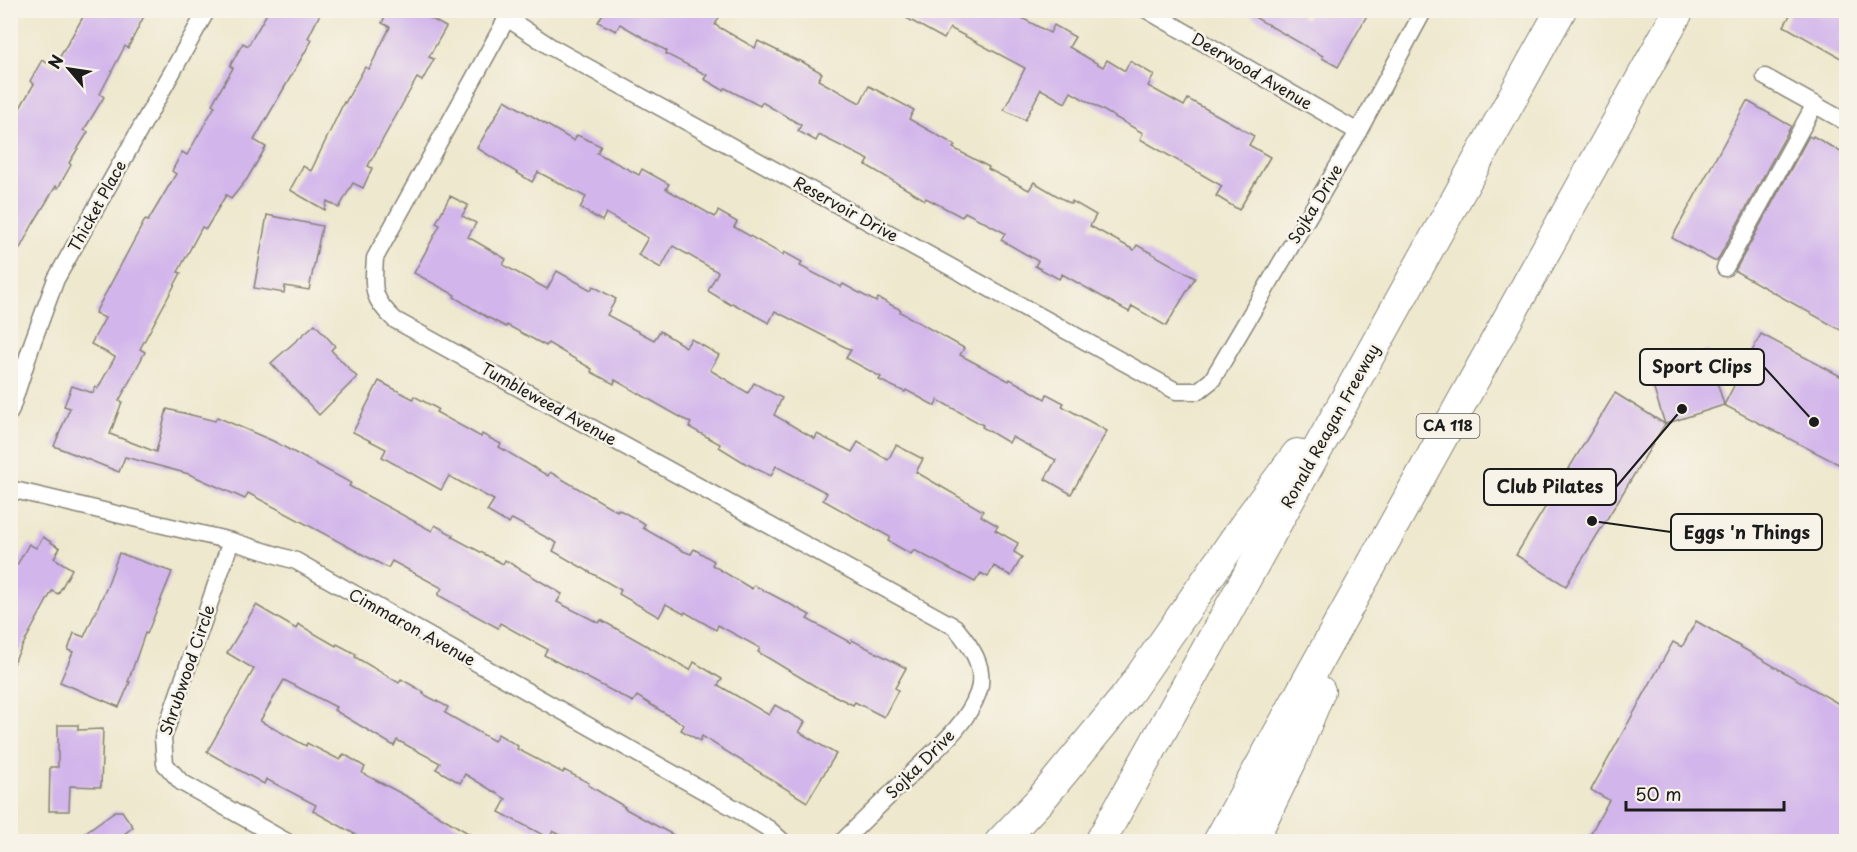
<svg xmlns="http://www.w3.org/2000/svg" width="1857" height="852" font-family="'Playpen Sans',sans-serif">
<rect width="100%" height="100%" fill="#f7f3e8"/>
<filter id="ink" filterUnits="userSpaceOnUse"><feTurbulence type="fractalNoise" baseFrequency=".0167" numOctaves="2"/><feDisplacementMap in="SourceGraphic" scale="12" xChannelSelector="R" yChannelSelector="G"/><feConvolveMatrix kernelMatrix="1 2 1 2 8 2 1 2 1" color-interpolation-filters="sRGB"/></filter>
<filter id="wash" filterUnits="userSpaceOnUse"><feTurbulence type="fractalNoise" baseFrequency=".008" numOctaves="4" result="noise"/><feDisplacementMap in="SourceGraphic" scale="24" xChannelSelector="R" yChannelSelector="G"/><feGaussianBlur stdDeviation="1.35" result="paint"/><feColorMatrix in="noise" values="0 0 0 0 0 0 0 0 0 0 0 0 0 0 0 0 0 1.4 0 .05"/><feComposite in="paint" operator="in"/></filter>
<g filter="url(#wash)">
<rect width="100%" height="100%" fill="#eee8ce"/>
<g id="blocks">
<g fill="#d2b5eb">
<path d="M87,10H147L128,48L125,46L100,94L104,97L84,130L88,132L69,163L71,165L58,188L56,186L33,224L10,267V125L34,84L30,81L42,60L54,67Z"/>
<path d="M269,10H322L308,38L312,40L254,140L266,147L247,179L231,199L226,195L206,229L202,227L178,272L181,273L140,349L145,352L119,401L122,402L110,434L156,452L167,409L215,421L217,417L273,441L351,483L349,486L432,531L435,525L453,535L452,537L503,564L505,560L562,594L557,602L599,623L601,620L690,670L694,662L722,679L718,685L769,715L775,705L805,722L799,732L836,754L807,802L702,736L700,741L681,730L684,725L637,696L633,702L544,655L547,649L500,623L498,628L438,595L442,588L392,561L388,568L248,493L245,499L189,474L125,457L119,472L54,446L70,408L64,406L72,386L93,393L95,387L98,388L115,357L91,344L105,318L95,313L145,220L148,221L176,174L172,171L182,152L187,155L215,106L212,104L233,68L230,66L243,43L248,46Z"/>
<path d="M388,10H415L446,27L429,57L434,59L422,81L417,78L368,166L372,168L363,188L353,183L339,208L327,201L325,210L290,190L303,166L311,171L344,102L345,103L365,67L369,69L390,27L382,23Z"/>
<path d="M598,10H723L715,25L755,48L758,41L798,61L799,60L822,73L818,80L860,103L869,86L914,110L909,119L955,145L953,148L989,167L988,169L1029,190L1034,182L1071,204L1072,201L1096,215L1090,226L1134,250L1137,245L1195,278L1166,326L1132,306L1129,312L1062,274L1059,279L1035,266L1038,261L1001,240L1005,233L965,212L962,217L926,198L925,200L866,165L869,160L819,135L816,141L798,131L801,125L762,102L760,106L725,88L723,90L704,79L707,75L666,54L667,51L620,24L616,31L598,22L603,14Z"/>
<path d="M892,10H1007L1050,33L1054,25L1075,37L1069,47L1103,67L1107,60L1125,71L1130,61L1154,75L1148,86L1184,106L1188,99L1230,122L1254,136L1249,145L1270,157L1239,210L1216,196L1222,186L1140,139L1143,133L1071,92L1065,103L1041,89L1025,120L1004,110L1025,68L950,28L944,39Z"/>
<path d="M1242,10H1292L1306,19L1311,10H1370L1338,67L1322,58L1323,56Z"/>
<path d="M1793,10H1846V61L1784,26Z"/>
<path d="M505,100L574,141L577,135L601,146L597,153L639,175L642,169L669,184L666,189L715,217L718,211L737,222L734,227L783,255L784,252L802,262L800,266L841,287L843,284L876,302L878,298L901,310L900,312L964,348L960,355L1009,381L1010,379L1045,399L1047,394L1064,403L1062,406L1107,431L1071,494L1045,479L1056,460L1012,437L1009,443L982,427L983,425L938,400L935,406L906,390L905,392L879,380L881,377L846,358L851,350L775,311L769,323L732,303L731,305L708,291L718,272L673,246L661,268L638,255L648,238L606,213L602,221L580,208L586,197L538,172L532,182L477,148Z"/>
<path d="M1747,101L1791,126L1717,261H1714L1672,238Z"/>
<path d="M1809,136L1812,138L1813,136L1846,155V333L1735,271Z"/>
<path d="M450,196L468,205L462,216L476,223L468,237L506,259L503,265L547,289L557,271L591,290L593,286L616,299L607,315L654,340L660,331L686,347L691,339L719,355L710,370L748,393L754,383L782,398L774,415L815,439L817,434L852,452L858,442L888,460L896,445L923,459L916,472L983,511L981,516L998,526L995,530L1018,543L1014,552L1022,557L1011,576L994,566L988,577L981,573L975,582L914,550L911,554L888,541L890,537L823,500L827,493L776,466L771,476L745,463L719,447L720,444L689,427L691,423L615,380L614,384L591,372L592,369L548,343L546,346L507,325L506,327L487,317L454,297L455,295L414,273L440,225L436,223Z"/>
<path d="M267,215L322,226L309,290L285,286L284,293L254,288Z"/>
<path d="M315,324L335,346L331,350L357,377L319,415L271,363Z"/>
<path d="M1761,334L1846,379V468L1724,405Z"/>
<path d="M1708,351L1724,405L1665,424L1648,371Z"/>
<path d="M379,381L413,399L414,396L438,409L436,412L481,437L482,434L501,444L499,447L548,476L550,472L617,511L618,509L645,524L643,528L683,551L691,554L694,549L714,561L712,565L752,589L754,585L786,602L810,615L807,619L851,643L852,640L906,668L895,688L898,690L884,717L855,702L853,705L815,686L758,652L760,648L718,625L716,630L685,612L684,614L666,604L659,617L619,594L621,590L553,551L557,543L512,519L509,524L487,511L494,500L449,476L441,490L382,457L386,449L353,432Z"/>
<path d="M1615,393L1665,424L1566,586L1516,555Z"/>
<path d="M43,537L60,548L54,558L72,569L58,594L52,591L10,669V561L17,565L29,544L36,548Z"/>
<path d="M119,553L172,572L147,634L145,633L128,682H130L119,707L60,682L73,652L68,650L74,633L84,637L106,589Z"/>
<path d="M256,605L296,629L298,624L336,646L337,644L356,654L355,657L399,683L401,679L424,692L423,694L448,707L445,713L494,741L498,734L518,746L517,749L563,773L564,770L589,783L588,785L625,807L624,808L686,842H571L553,831L549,838L499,812L506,799L465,774L460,783L436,769L440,763L397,740L394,746L334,710L336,707L284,680L260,721L306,746L307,743L340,760L344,754L365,767L362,773L408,797L483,842H369L313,811L316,805L266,779L264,784L207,752L254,669L227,653Z"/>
<path d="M1696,621L1846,708V842H1586L1609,800L1591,790L1673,642L1682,647Z"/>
<path d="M58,725H78V730L103,729L101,787L70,786L69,811H49L50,767H58Z"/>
<path d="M115,811H122L133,827L114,842H72Z"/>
</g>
</g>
</g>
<g filter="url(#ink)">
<use href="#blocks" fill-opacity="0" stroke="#858275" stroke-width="1.5"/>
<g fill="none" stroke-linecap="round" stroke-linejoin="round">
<g stroke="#858275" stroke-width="19">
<g id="minor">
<path d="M1147,10L1358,132"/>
<path d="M501,11L507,18L551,47L1176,391H1198L1212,380L1358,132L1424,10"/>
<path d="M507,18L375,258C373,289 371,298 395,320L955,627C970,645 987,667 978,693C966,726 935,750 911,774C888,797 865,819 842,842"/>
<path d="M1765,77L1846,122"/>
<path d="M1725,268L1815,104"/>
<path d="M10,412L33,341L56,279L207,10"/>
<path d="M10,489L231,541L296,561L743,813L769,829L783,842"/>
<path d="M231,541L163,738L165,764L181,782L287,842"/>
</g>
</g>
<g stroke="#858275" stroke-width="32">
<g id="motorway">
<path d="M1000,842L1042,798L1127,695L1248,520L1297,454"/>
<path d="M1100,842L1561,10"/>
<path d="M1218,842L1679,10"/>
<path d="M1252,842L1291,762L1320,691"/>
</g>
</g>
<use href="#minor" stroke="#fff" stroke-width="16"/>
<use href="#motorway" stroke="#fff" stroke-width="30"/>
</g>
</g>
<g text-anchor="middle" stroke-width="5" stroke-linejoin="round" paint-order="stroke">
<rect fill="#f7f3e8" stroke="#5e5c59" stroke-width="1.5" x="1416.5" y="414" width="63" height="24" rx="4.5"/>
<g font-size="15" font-weight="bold" fill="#1c1c1c">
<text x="1448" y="431">CA 118</text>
</g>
<g font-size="16" fill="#1c1c1c" stroke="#f7f3e8">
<text transform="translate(1252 71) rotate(30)" y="6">Deerwood Avenue</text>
<text transform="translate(1315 204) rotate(-59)" y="6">Sojka Drive</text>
<text transform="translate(97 206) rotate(-61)" y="6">Thicket Place</text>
<text transform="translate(846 209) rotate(29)" y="6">Reservoir Drive</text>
<text transform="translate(549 404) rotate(29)" y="6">Tumbleweed Avenue</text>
<text transform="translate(1330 426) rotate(-61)" y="6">Ronald Reagan Freeway</text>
<text transform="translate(412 627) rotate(29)" y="6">Cimmaron Avenue</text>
<text transform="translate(187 670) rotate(-71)" y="6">Shrubwood Circle</text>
<text transform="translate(920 764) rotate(-45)" y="6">Sojka Drive</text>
</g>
</g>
<path fill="none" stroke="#1c1c1c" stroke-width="2" d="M1814 422L1764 367M1682 409L1616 487M1592 521L1671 532"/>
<g fill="#1c1c1c" stroke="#f7f3e8" stroke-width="2">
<circle cx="1814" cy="422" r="6"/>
<circle cx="1682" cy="409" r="6"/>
<circle cx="1592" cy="521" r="6"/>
</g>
<g fill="#f7f3e8" stroke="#1c1c1c" stroke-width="2">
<rect x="1640" y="349" width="124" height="36" rx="6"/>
<rect x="1484" y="469" width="132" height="36" rx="6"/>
<rect x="1671" y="514" width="151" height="36" rx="6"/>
</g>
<g font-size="18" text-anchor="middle" font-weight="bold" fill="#1c1c1c">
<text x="1702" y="373">Sport Clips</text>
<text x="1550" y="493">Club Pilates</text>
<text x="1747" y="539">Eggs 'n Things</text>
</g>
<rect width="1857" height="852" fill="none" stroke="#f7f3e8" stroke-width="36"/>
<g transform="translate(69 69) rotate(299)" stroke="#f7f3e8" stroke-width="4.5" paint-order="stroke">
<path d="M0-4.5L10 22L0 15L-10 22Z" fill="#1c1c1c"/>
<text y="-9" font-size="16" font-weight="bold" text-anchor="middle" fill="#1c1c1c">N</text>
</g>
<path d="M1626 801v9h158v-9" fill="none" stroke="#1c1c1c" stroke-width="3"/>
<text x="1635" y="801" font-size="18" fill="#1c1c1c" stroke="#f7f3e8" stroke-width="4.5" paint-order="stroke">50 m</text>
</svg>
